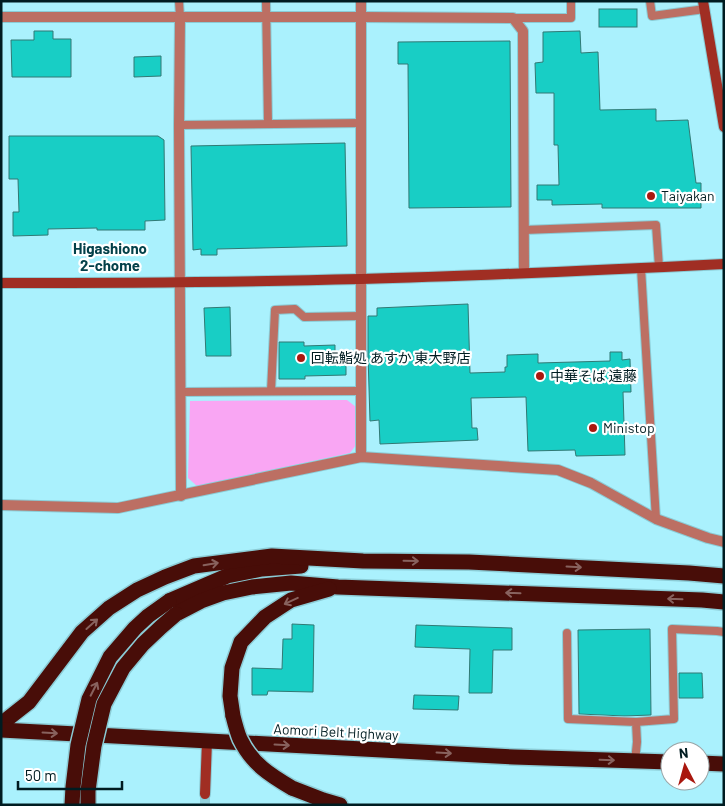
<svg xmlns="http://www.w3.org/2000/svg" width="725" height="806" font-family="Barlow,'Noto Sans JP',sans-serif">
<rect width="100%" height="100%" fill="#aaf1fd"/>
<path fill="#f9a6f3" d="M347,400L356,407V445L350,453L197,486L188,478L190,401Z"/>
<g fill="#18cec5" stroke="#317974">
<rect x="599" y="9" width="38" height="18"/>
<path d="M34,31H53V39H71V77H12L11,40H34Z"/>
<path d="M580,31L581,53L598,52L600,110L656,109V121L688,120L696,183H701V208H602V204L552,205V200H537V185H559L558,145H554V93H536L535,63L543,62V32Z"/>
<path d="M510,41L511,207L409,208L408,64H398V42Z"/>
<path d="M161,56V76L134,77V57Z"/>
<path d="M9,136H158L164,140L165,220L145,221V230H97V228L48,229V235L13,236V212H19L18,179H9Z"/>
<path d="M345,143L347,246L217,249V255H201V249L193,250L191,146Z"/>
<path d="M468,304L470,373L505,372V367H507V355L538,354V363L610,361V352H622V360L630,359L631,392H623L625,455L576,456L575,450L528,451L526,397L471,398L472,428H477L478,440L380,444L379,420L370,421L368,355V316H377V308Z"/>
<path d="M230,307L231,356H206L204,308Z"/>
<path d="M279,342H304V346L335,345V356H346V375L305,376V379H279Z"/>
<path d="M292,624L314,625L313,692L268,691L267,695H252V668L282,669L283,639H292Z"/>
<path d="M416,625L512,628V650H493L492,693H469L470,649L415,647Z"/>
<path d="M650,629L651,715L624,716L579,714L578,630Z"/>
<path d="M679,673H702L703,698H679Z"/>
<path d="M414,695L459,696L458,710L413,709Z"/>
</g>
<g fill="none" stroke-linecap="round" stroke-linejoin="round">
<path stroke="#90d1dc" stroke-width="10" stroke-dasharray="10 5" stroke-linecap="butt" d="M205,805V794"/>
<g stroke="#8bcbd5" stroke-width="10">
<g id="lane">
<path d="M179,1L180,17"/>
<path d="M266,1L268,124"/>
<path d="M650,1L652,16L705,9"/>
<path d="M513,18H571V1"/>
<path d="M179,125L362,123"/>
<path d="M524,230L656,225L659,267"/>
<path d="M641,268L656,519"/>
<path d="M271,391L275,310L295,309L304,317L361,316"/>
<path d="M180,392L361,391"/>
<path d="M567,633L568,719L636,722L637,742L635,761"/>
<path d="M636,722L674,719L672,629L717,631L724,632"/>
</g>
</g>
<g stroke="#8bcbd5" stroke-width="12">
<g id="street">
<path d="M361,1V457"/>
<path d="M1,17H361L513,18L523,31L524,273"/>
<path d="M180,17L179,125L181,496"/>
<path d="M1,505L118,508L361,457L558,470L591,483L656,519L708,538L724,542"/>
</g>
</g>
<g stroke="#8bcbd5" stroke-width="12">
<g id="secondary">
<path d="M703,1L724,127"/>
<path d="M1,283C121,283 241,282 361,279C482,276 603,270 724,264"/>
<path d="M205,794L207,741"/>
</g>
</g>
<g stroke="#8bcbd5" stroke-width="18">
<g id="highway">
<path d="M169,601L227,576L262,569L301,566"/>
<path d="M176,614L201,601L223,593L252,587L291,583L338,587L702,600L724,602"/>
<path d="M233,716L230,696L232,668L241,642L265,617L291,600L329,589"/>
<path d="M1,724L29,702L82,632L109,608L137,590L165,577L194,566L272,556L363,561L469,562L689,573L724,576"/>
<path d="M1,730L514,757L670,762"/>
<path d="M700,763L724,764"/>
<path d="M292,788L323,800L340,805"/>
</g>
</g>
<use href="#lane" stroke="#bc6f63" stroke-width="8"/>
<use href="#street" stroke="#bc6f63" stroke-width="10"/>
<use href="#secondary" stroke="#a02e23" stroke-width="10"/>
<use href="#highway" stroke="#480d08" stroke-width="15"/>
<g stroke="#8bcbd5" stroke-width="18" stroke-linecap="butt">
<g id="highway-bridge">
<path d="M233,716C235,724 237,732 240,739C252,764 270,775 292,788"/>
<path d="M72,805L73,787L78,745L89,699L110,657L135,628L148,616L169,601"/>
<path d="M88,805V791L94,746L104,704L123,668L143,644L161,627L176,614"/>
</g>
</g>
<use href="#highway-bridge" stroke="#480d08" stroke-width="15"/>
</g>
<defs><path id="oneway-shaft" d="M-6 0H5M1.5-3L5.5 0L1.5 3" fill="none" stroke-width="1.6" stroke-linecap="round" stroke-linejoin="round" transform="scale(1.25)"/></defs>
<g stroke="#88625e">
<use href="#oneway-shaft" transform="translate(411 561) rotate(1)"/>
<use href="#oneway-shaft" transform="translate(211 564) rotate(-9)"/>
<use href="#oneway-shaft" transform="translate(574 567) rotate(3)"/>
<use href="#oneway-shaft" transform="translate(513 593) rotate(-178)"/>
<use href="#oneway-shaft" transform="translate(675 599) rotate(-178)"/>
<use href="#oneway-shaft" transform="translate(291 601) rotate(155)"/>
<use href="#oneway-shaft" transform="translate(92 624) rotate(-42)"/>
<use href="#oneway-shaft" transform="translate(94 689) rotate(-63)"/>
<use href="#oneway-shaft" transform="translate(50 733) rotate(3)"/>
<use href="#oneway-shaft" transform="translate(282 745) rotate(3)"/>
<use href="#oneway-shaft" transform="translate(444 753) rotate(3)"/>
<use href="#oneway-shaft" transform="translate(607 760) rotate(2)"/>
</g>
<g fill="#a9170e" stroke="#fff" stroke-width="2">
<circle cx="651" cy="196" r="5"/>
<circle cx="301" cy="358" r="5"/>
<circle cx="540" cy="376" r="5"/>
<circle cx="593" cy="428" r="5"/>
</g>
<g text-anchor="middle" stroke-width="4.5" stroke-linejoin="round" paint-order="stroke">
<g font-size="14" fill="#001c21" stroke="#fff" text-anchor="start">
<text x="661" y="201">Taiyakan</text>
<text x="311" y="363">回転鮨処 あすか 東大野店</text>
<text x="550" y="381">中華そば 遠藤</text>
<text x="603" y="433">Ministop</text>
</g>
<g font-size="14" fill="#001c21" stroke="#fff">
<text transform="translate(336 732) rotate(3)" y="5">Aomori Belt Highway</text>
</g>
<g font-size="15" font-weight="bold" fill="#034049" stroke="#fff">
<text x="110" y="254">Higashiono<tspan x="110" dy="17">2-chome</tspan></text>
</g>
</g>
<rect width="725" height="806" fill="none" stroke="#001c21" stroke-width="5"/>
<g transform="translate(685 766) rotate(354)"><circle r="24" fill="#ffffff" stroke="#99a4a6"/>
<path d="M0-4L9 19L0 12L-9 19Z" fill="#a9170e"/>
<text y="-8" font-size="14" font-weight="bold" text-anchor="middle" fill="#001c21">N</text>
</g>
<path d="M18 781v8h104v-8" fill="none" stroke="#001c21" stroke-width="2.5"/>
<text x="25" y="781" font-size="15" fill="#001c21" stroke="#ffffff" stroke-width="4" paint-order="stroke">50 m</text>
</svg>
